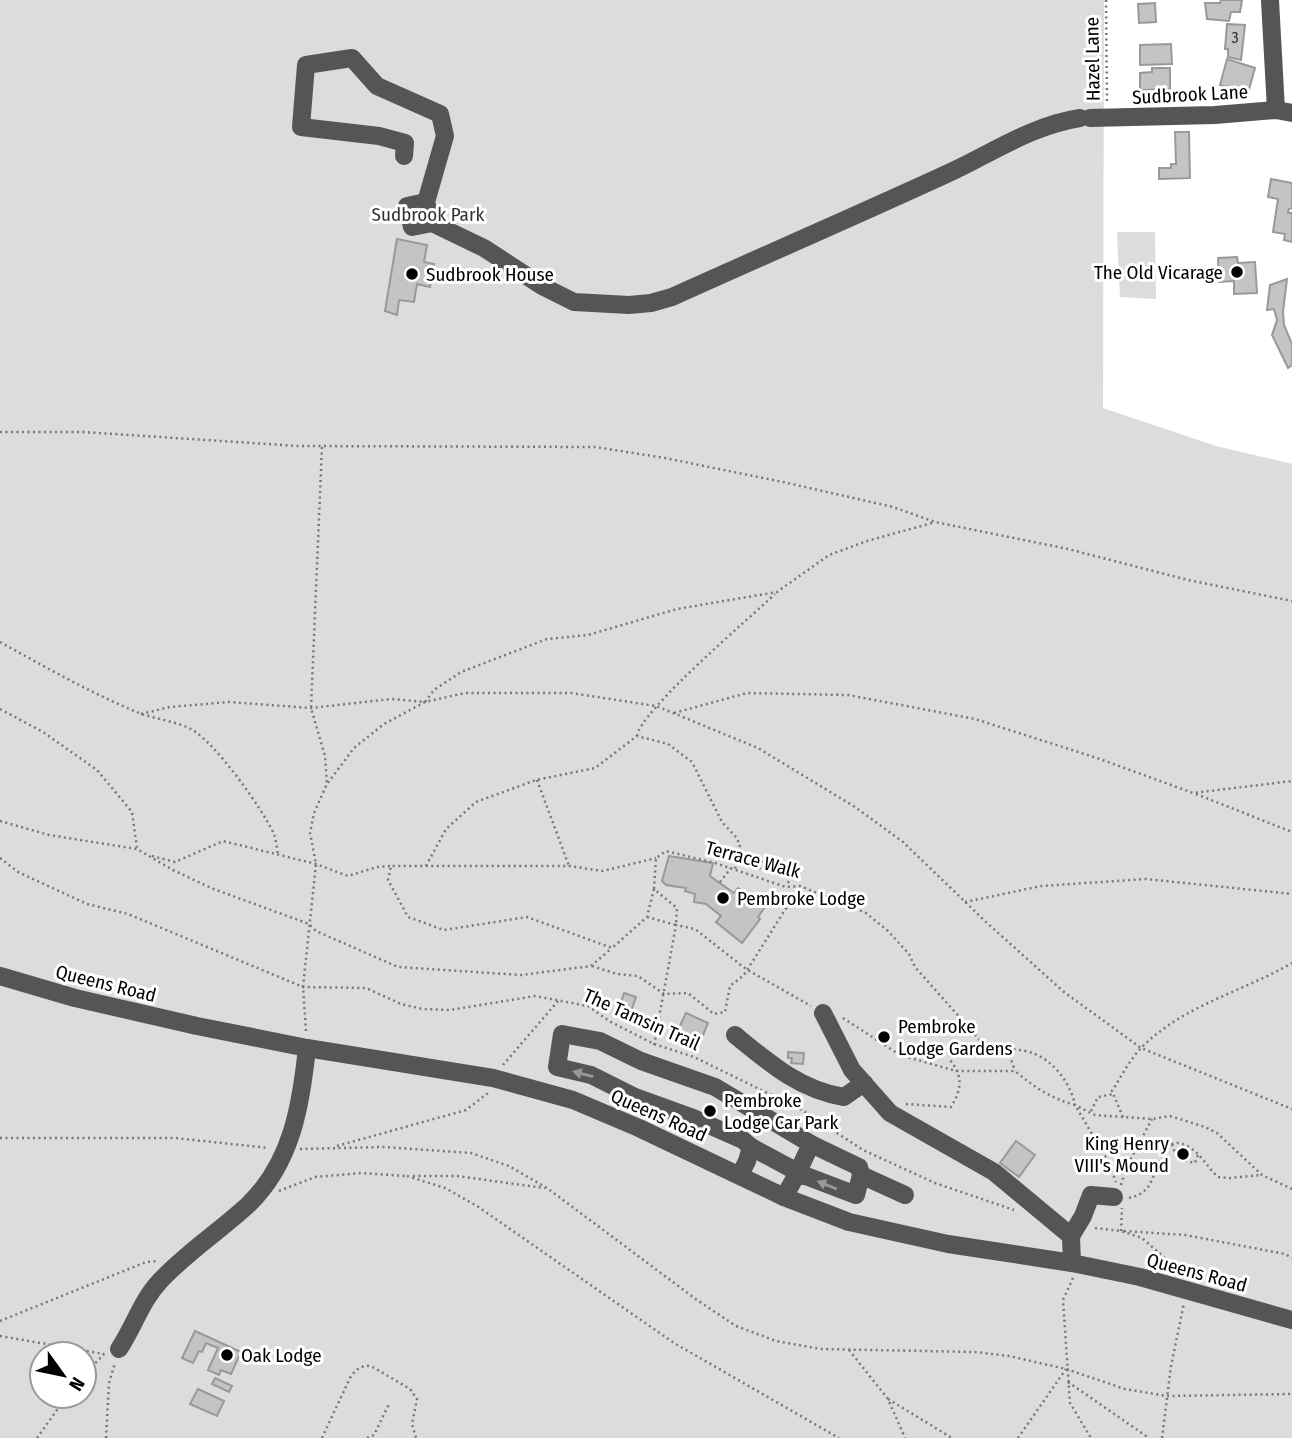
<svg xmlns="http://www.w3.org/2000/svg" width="1292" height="1438" font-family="'Fira Sans Condensed',sans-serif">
<rect width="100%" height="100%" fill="#fff"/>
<g fill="#dcdcdc" fill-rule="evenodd">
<path d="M0,0H1104L1103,408L1216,446L1292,464V1438H0ZM42,1354H84V1396H42Z"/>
<path d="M1117,232H1155L1156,299L1120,297Z"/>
</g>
<g fill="#c4c4c4" stroke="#999" stroke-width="2">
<path d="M1221,0H1242L1240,12H1231L1229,21L1207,19L1205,3H1220Z"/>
<path d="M1155,3L1156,22L1139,23L1138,4Z"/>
<path d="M1227,24L1245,25L1241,60L1228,57V49H1225Z"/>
<path d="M1171,44L1172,64L1140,65V45Z"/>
<path d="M1227,59L1255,68L1248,93L1220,85Z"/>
<path d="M1152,68H1170V89L1140,90V73L1152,72Z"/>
<path d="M1175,132H1189L1190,178L1159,179V168H1171V164H1176Z"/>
<path d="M1271,179L1292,183V208L1289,209L1288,213H1292V242L1284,240L1285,234L1273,232L1278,199L1268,197Z"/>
<path d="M397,239L427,245L424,262L434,264L430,287L417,284L414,302L399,300L397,315L385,311Z"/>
<path d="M1237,257L1238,263L1255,262L1257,293L1234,294V281L1219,282L1218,258Z"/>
<path d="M1287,279L1283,312L1284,325L1292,344V365L1288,368L1272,335L1277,320L1274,309L1267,310L1270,285Z"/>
<path d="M669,856L713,863L710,876L734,893L738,888L765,907L758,917L760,919L742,943L716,922L721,916L706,904L694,902L695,894L685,891L686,888L666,885L662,881Z"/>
<path d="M624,993L636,997L630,1015L618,1012Z"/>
<path d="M686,1013L708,1023L701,1040L678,1030Z"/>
<path d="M788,1052L804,1053L803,1064L791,1063L792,1058H788Z"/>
<path d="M1016,1141L1035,1155L1019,1177L1000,1163Z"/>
<path d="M195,1331L241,1352L231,1374L221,1370L219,1375L208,1370L218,1348L206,1343L202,1352L199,1351L193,1363L182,1358Z"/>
<path d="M215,1378L232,1386L229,1392L212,1384Z"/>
<path d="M198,1389L224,1401L217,1416L190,1404Z"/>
</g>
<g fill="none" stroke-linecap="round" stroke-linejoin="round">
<g stroke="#777" stroke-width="2.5" stroke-dasharray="2 3.5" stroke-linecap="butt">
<path d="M1106,0L1107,102"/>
<path d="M0,432H83L298,446L595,447L665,458L783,482L893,507L935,522L1068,549L1188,580L1292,601"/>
<path d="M322,447L311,708L325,756L327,784"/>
<path d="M0,642C45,667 91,693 139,713C155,719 175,721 191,729C215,742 262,808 274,834C276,840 277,848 278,855"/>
<path d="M0,709L43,732L97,770L132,812L137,848"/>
<path d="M674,713L747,693L848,695L975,719L1097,758L1193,793L1292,781"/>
<path d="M141,714L170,707L229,702L311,708L391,699L425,702L434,690L461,672L547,639L588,635L677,609L777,592L829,555L867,541L932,523"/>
<path d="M637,736C640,711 751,617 775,594"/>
<path d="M537,780L569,866"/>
<path d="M1196,794L1292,832"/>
<path d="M0,821L49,835L137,849L173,870L211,888L309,924L316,931L398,967L521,975L591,966L612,948"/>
<path d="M740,854L793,872L787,885"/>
<path d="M152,856L175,862L223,841L316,864L348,876L377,867L391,866"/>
<path d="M0,858L18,872L87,904L128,914L303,987L366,988L401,1004L423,1009L450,1010L535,996L588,1006L609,1021L654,1044L694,1057L802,1110L863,1150L935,1183L1014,1210"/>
<path d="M738,861L790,878"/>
<path d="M426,866L446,829L476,802L536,780L595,768L637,736L668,744L692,762L722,822L736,837L740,845L735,869"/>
<path d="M720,882L731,868"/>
<path d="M654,889L647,917L612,948L527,917L444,930L408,917L388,880L391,866H569L603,871L656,858"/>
<path d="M965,902L1041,886L1146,879L1292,894"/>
<path d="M647,917L676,925L677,908L654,889L656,858L666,851L715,863L786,887L800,886L866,913L888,931L909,954L915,967L985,1046C1000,1049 1021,1048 1035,1054C1055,1062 1071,1085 1075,1105L1095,1115L1152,1119L1170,1116L1205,1127L1217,1133L1262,1175L1292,1189"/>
<path d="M592,966L617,974L638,976L664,994L688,993L714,1014L725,1012L730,986L744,975L800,886"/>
<path d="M843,1018L900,1055L956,1071H1015C1034,1087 1050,1098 1075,1105L1109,1163L1116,1182"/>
<path d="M306,1031L303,987L316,864L310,833L314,813L327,784L354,748L384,724L425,702L465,693H571L656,706L758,748L855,807L903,842L986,922L1064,992L1141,1048L1292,1109"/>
<path d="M654,1045L676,925L695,929L746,969L811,1006"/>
<path d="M1008,1050L1015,1071"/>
<path d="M503,1065L558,1001"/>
<path d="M906,1104L951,1107C962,1089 963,1076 950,1060"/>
<path d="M1091,1111L1098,1097L1113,1094"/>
<path d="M1123,1117L1112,1091C1121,1077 1130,1059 1142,1047C1184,1005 1242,992 1292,963"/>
<path d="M0,1138H175L269,1148"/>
<path d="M1172,1144C1176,1158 1181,1160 1195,1163L1198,1155"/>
<path d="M337,1146L466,1110L488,1093"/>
<path d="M300,1149L383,1147L471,1153L509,1166L547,1188L697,1300L736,1326L776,1341L821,1349L975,1352L1009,1356L1066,1369L1125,1389L1167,1396L1292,1394"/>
<path d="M407,1176L445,1188L477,1206L674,1343L839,1438"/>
<path d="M413,1176H457L545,1188"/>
<path d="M1121,1185L1126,1168L1152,1119"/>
<path d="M279,1191L315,1177L362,1173L406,1176"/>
<path d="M1129,1198C1137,1196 1142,1194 1148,1187C1159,1172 1162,1127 1192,1149C1202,1156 1208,1168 1218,1177L1230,1178L1261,1175"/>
<path d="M1095,1228L1121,1231L1142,1238L1166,1259L1214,1281"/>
<path d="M1121,1231L1122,1208"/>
<path d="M1124,1231L1185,1235L1285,1254L1292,1258"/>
<path d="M1073,1278L1063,1300L1070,1403L1091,1438"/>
<path d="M0,1321L146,1262L158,1261"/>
<path d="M0,1336L104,1354"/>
<path d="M849,1350L888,1399L905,1438"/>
<path d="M84,1375L105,1353"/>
<path d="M1068,1382L1149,1438"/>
<path d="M888,1399L952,1438"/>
<path d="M37,1438L67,1396"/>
<path d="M106,1438L109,1383L115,1363"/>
<path d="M322,1438L350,1378C355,1370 361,1365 371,1366L410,1389L417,1399L412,1424L416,1438"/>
<path d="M367,1438L374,1435L389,1404"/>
<path d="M1018,1438L1066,1369"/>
<path d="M1162,1438L1171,1366L1184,1303"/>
</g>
<g stroke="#555" stroke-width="18">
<path d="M1270,0L1276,110"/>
<path d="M1090,118L1215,115L1276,110L1292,113"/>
<path d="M404,156L405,143L379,136L301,127L306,65L352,58L377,86L440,114L445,136L426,202L429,213"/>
<path d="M426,202L407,206L412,227L432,223L484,248L542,286L574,302L629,305L651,303L672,297C765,255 860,214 953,171C995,151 1034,125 1080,118"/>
<path d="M0,976L75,998L197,1026L307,1048L493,1078L573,1100L639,1128L784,1197L849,1222L948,1244L1072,1263L1140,1277L1292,1320"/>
<path d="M823,1013L852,1070L890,1113L994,1172L1071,1236L1072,1263"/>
<path d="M735,1035C769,1063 800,1090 844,1097L864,1083"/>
<path d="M751,1147L792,1169L796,1176L811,1144"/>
<path d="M740,1175L747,1161L751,1147L743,1140L693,1118L635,1097L591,1075L557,1067L562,1034L600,1041L641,1061L715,1087L811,1144L859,1167L861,1175L856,1195L806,1176H796L784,1197"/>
<path d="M861,1175L905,1195"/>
<path d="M1071,1236L1083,1216L1091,1195L1114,1197"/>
<path d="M119,1349C134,1327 141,1301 160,1281C187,1252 220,1231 249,1204C292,1162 301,1105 307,1048"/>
</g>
</g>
<defs><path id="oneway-solid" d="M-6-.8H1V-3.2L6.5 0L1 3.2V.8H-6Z" transform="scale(1.75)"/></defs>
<g fill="#999">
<use href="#oneway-solid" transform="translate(583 1074) rotate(-165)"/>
<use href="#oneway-solid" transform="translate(827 1185) rotate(-158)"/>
</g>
<g fill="#000" stroke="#fff" stroke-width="2.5">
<circle cx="1237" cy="272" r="7"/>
<circle cx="412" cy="274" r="7"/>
<circle cx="723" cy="898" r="7"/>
<circle cx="884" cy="1037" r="7"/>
<circle cx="710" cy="1111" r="7"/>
<circle cx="1183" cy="1154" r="7"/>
<circle cx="227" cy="1355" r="7"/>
</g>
<g text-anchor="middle" stroke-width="6" stroke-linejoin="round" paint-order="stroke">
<g font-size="16" fill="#313131">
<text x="1235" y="43">3</text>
</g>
<g font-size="19" fill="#000" stroke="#fff">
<text transform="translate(1092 59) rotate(-91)" y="7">Hazel Lane</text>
<text transform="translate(1190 94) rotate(-3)" y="7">Sudbrook Lane</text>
<text transform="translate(753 859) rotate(15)" y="7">Terrace Walk</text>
<text transform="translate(106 983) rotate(14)" y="7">Queens Road</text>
<text transform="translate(642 1019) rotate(24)" y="7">The Tamsin Trail</text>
<text transform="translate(659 1115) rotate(24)" y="7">Queens Road</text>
<text transform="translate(1197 1272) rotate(15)" y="7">Queens Road</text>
</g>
<g font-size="19" fill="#333" stroke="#fff">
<text x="428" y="221">Sudbrook Park</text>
</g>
<g font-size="19" fill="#000" stroke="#fff" text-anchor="start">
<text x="1223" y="279" text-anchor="end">The Old Vicarage</text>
<text x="426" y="281">Sudbrook House</text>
<text x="737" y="905">Pembroke Lodge</text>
<text x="898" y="1033">Pembroke<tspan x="898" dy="22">Lodge Gardens</tspan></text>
<text x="724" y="1107">Pembroke<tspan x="724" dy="22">Lodge Car Park</tspan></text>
<text x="1169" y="1150" text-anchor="end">King Henry<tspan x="1169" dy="22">VIII's Mound</tspan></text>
<text x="241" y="1362">Oak Lodge</text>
</g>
</g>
<g transform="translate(63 1375) rotate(123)"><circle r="33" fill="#ffffff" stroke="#999999" stroke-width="2"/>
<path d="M0-5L12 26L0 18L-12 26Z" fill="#000000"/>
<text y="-10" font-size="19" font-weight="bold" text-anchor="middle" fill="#000000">N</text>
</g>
</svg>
